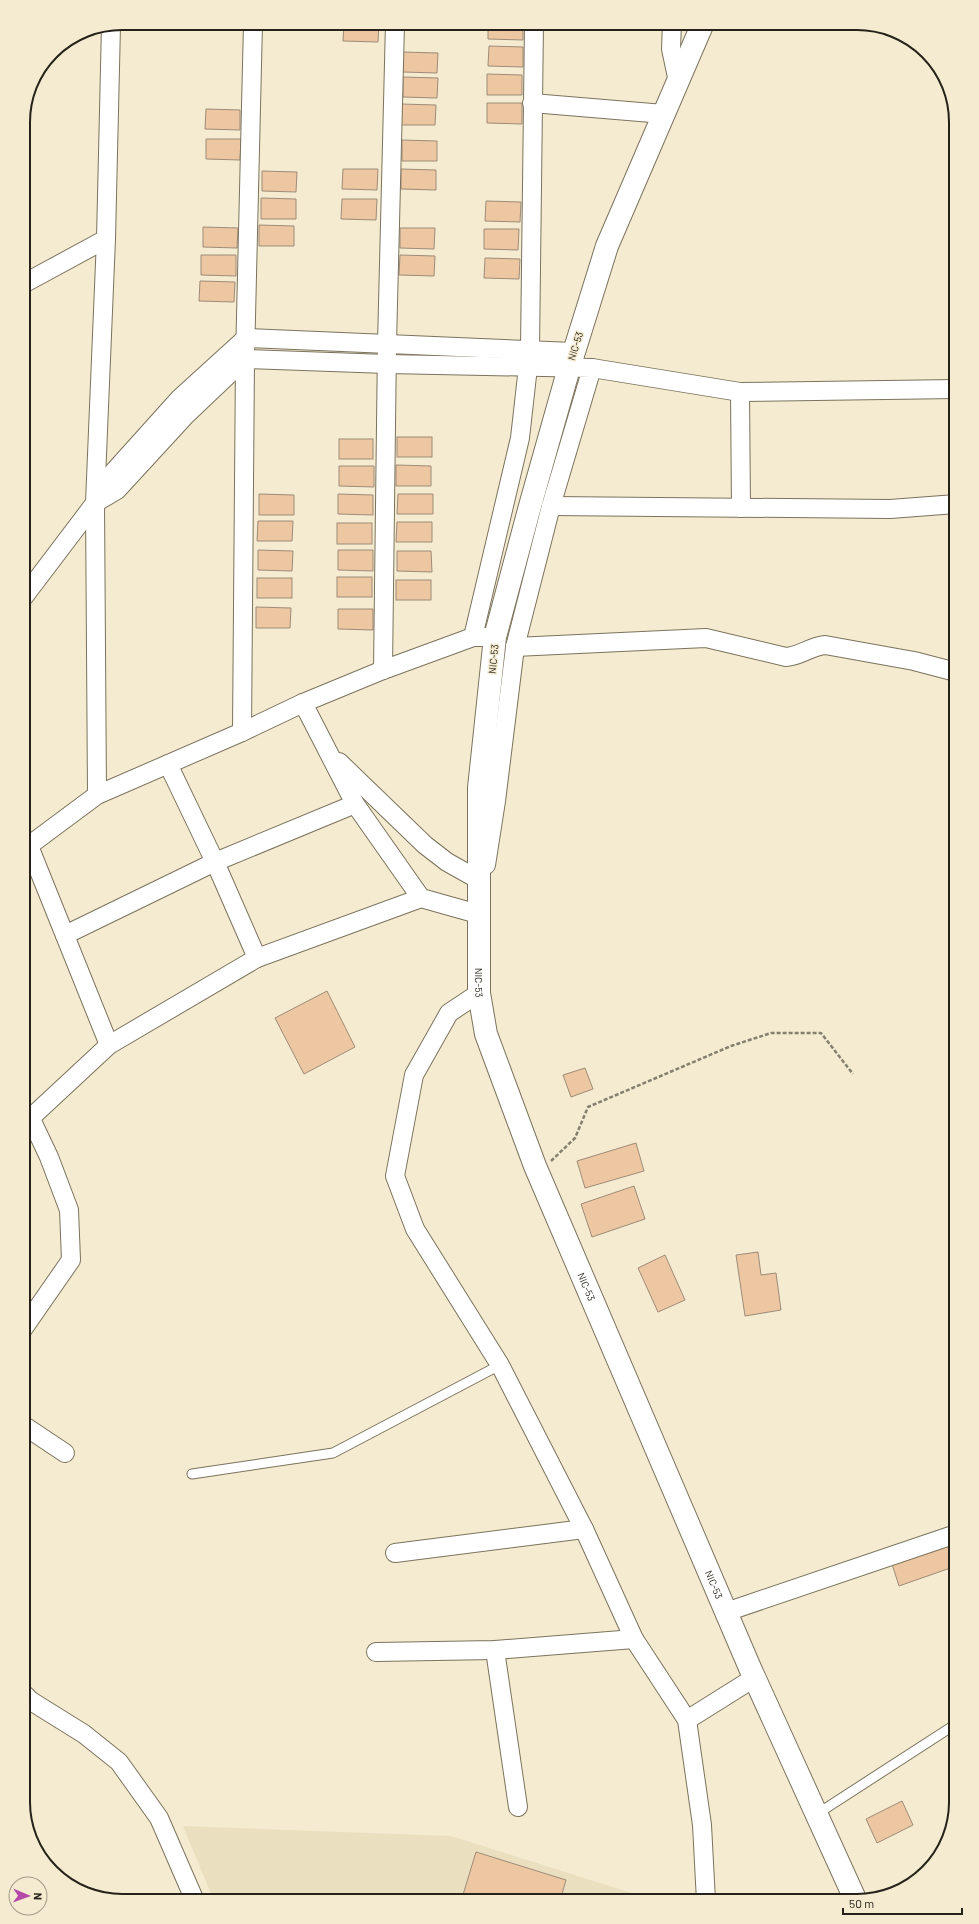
<svg xmlns="http://www.w3.org/2000/svg" width="979" height="1924" font-family="Barlow,sans-serif">
<rect width="100%" height="100%" fill="#f4ebd1"/>
<path fill="#eadfbf" d="M183,1826L451,1836L657,1901H214Z"/>
<g fill="#ecc7a1" stroke="#9e8b79">
<path d="M344,23H379L378,42L343,41Z"/>
<path d="M488,23H523V40L488,39Z"/>
<path d="M489,46L523,47V67L488,66Z"/>
<path d="M403,52L438,53L437,73L403,72Z"/>
<path d="M487,74L522,75V95H487Z"/>
<path d="M403,77L438,78L437,98L403,97Z"/>
<path d="M487,103H522V124L487,123Z"/>
<path d="M401,104L436,105L435,125H400Z"/>
<path d="M206,109L240,110V130L205,129Z"/>
<path d="M206,139H241L240,160L206,159Z"/>
<path d="M402,140L437,141V161H402Z"/>
<path d="M343,169H378L377,190L342,189Z"/>
<path d="M401,169L436,170V190L401,189Z"/>
<path d="M262,171L297,172L296,192L262,191Z"/>
<path d="M261,198L296,199V219H261Z"/>
<path d="M342,199H377L376,220L341,219Z"/>
<path d="M486,201L521,202L520,222L485,221Z"/>
<path d="M259,225L294,226V246H259Z"/>
<path d="M203,227L238,228L237,248L203,247Z"/>
<path d="M400,228H435L434,249L400,248Z"/>
<path d="M484,229H519L518,250L484,249Z"/>
<path d="M201,255H236V276L201,275Z"/>
<path d="M400,255L435,256L434,276L399,275Z"/>
<path d="M485,258L520,259L519,279L484,278Z"/>
<path d="M200,281L235,282L234,302L199,301Z"/>
<rect x="397" y="437" width="35" height="20"/>
<rect x="339" y="439" width="34" height="20"/>
<path d="M396,465L431,466V486H396Z"/>
<path d="M339,466H374V487L339,486Z"/>
<path d="M259,494L294,495V515H259Z"/>
<path d="M338,494L373,495V515L338,514Z"/>
<path d="M398,494H433V514H397Z"/>
<path d="M258,521H293L292,541H257Z"/>
<path d="M397,522H432V542H396Z"/>
<rect x="337" y="523" width="35" height="21"/>
<path d="M258,550L293,551L292,571L258,570Z"/>
<path d="M338,550H373V571L338,570Z"/>
<path d="M397,551H431L432,572L397,571Z"/>
<rect x="337" y="577" width="35" height="20"/>
<rect x="257" y="578" width="35" height="20"/>
<rect x="396" y="580" width="35" height="20"/>
<path d="M256,607L291,608L290,628H256Z"/>
<path d="M338,609H373V630L338,629Z"/>
<path d="M327,991L355,1047L304,1074L275,1018Z"/>
<path d="M585,1068L593,1089L571,1097L563,1075Z"/>
<path d="M636,1143L644,1171L585,1188L577,1161Z"/>
<path d="M634,1186L645,1219L592,1237L581,1204Z"/>
<path d="M758,1252L761,1275L776,1273L781,1310L745,1316L736,1255Z"/>
<path d="M665,1255L685,1300L658,1312L638,1268Z"/>
<path d="M956,1543V1566L899,1586L892,1564Z"/>
<path d="M902,1801L913,1825L877,1843L866,1819Z"/>
<path d="M476,1852L566,1880L560,1901H472L462,1898Z"/>
</g>
<g fill="none" stroke-linecap="round" stroke-linejoin="round">
<g stroke="#7b735d" stroke-width="11">
<g id="lane">
<path d="M192,1474L333,1453L500,1365"/>
<path d="M817,1814L956,1724"/>
</g>
</g>
<g stroke="#7b735d" stroke-width="20">
<g id="street">
<path d="M672,23L671,49L678,82"/>
<path d="M532,103L664,114"/>
<path d="M23,284L106,239"/>
<path d="M592,368L740,392L956,389"/>
<path d="M740,392L741,508"/>
<path d="M95,503L117,490L186,415L245,359L387,364L592,368L551,506L515,647L496,801L486,865"/>
<path d="M551,506L890,509L956,504"/>
<path d="M23,598L95,503L108,478L179,399L246,338L573,352"/>
<path d="M473,637L520,438L530,349L534,23"/>
<path d="M515,647L706,638L786,657C801,656 811,646 825,645L914,661L956,672"/>
<path d="M383,670L387,344L395,23"/>
<path d="M303,703L355,804L421,898L478,914L480,901"/>
<path d="M242,732L245,359L253,23"/>
<path d="M339,762L425,845L447,862L479,880"/>
<path d="M168,764L215,862L257,958"/>
<path d="M97,795L95,503L106,239L111,25"/>
<path d="M29,846L109,1045"/>
<path d="M23,850L97,795L242,732L303,703L383,670L473,637H485"/>
<path d="M65,935L215,862L355,804"/>
<path d="M479,993L449,1013L414,1075L395,1176L415,1229L500,1365L584,1529L634,1639L687,1720L702,1825L706,1901"/>
<path d="M23,1125L109,1045L257,958L421,898"/>
<path d="M23,1329L71,1260L69,1210L49,1157L31,1119"/>
<path d="M23,1425L65,1453"/>
<path d="M395,1553L584,1529"/>
<path d="M726,1612L956,1534"/>
<path d="M495,1650L518,1807"/>
<path d="M376,1652L495,1650L634,1639"/>
<path d="M23,1693L31,1701L84,1734L119,1762L159,1818L195,1901"/>
<path d="M687,1720L754,1678"/>
</g>
</g>
<g stroke="#7b735d" stroke-width="24">
<g id="secondary">
<path id="s1" d="M703,23L607,246L569,368L530,506L495,637L479,788V993L486,1034L535,1166L750,1668L856,1901"/>
</g>
</g>
<path stroke="#857f6e" stroke-width="2.5" stroke-dasharray="4 2" stroke-linecap="butt" d="M551,1161L575,1138L588,1107L731,1046L771,1033H821L853,1074"/>
<use href="#lane" stroke="#fff" stroke-width="9"/>
<use href="#street" stroke="#fff" stroke-width="18"/>
<use href="#secondary" stroke="#fff" stroke-width="22"/>
</g>
<g text-anchor="middle" stroke-width="3" stroke-linejoin="round" paint-order="stroke">
<g font-size="10" fill="#262219" stroke="#f4ebd1">
<text transform="translate(575 346) rotate(-73)" y="4">NIC-53</text>
<text transform="translate(493 659) rotate(-84)" y="4">NIC-53</text>
<text dy="4" stroke="none"><textPath href="#s1" startOffset="996">NIC-53</textPath></text>
<text dy="4" stroke="none"><textPath href="#s1" startOffset="1320">NIC-53</textPath></text>
<text dy="4" stroke="none"><textPath href="#s1" startOffset="1644">NIC-53</textPath></text>
</g>
</g>
<path d="M0 0H979V1924H0ZM122 30H857A92 92 0 0 1 949 122V1802A92 92 0 0 1 857 1894H122A92 92 0 0 1 30 1802V122A92 92 0 0 1 122 30Z" fill="#f4ebd1" fill-rule="evenodd"/>
<path fill="none" stroke="#262219" stroke-width="2" d="M122 30H857A92 92 0 0 1 949 122V1802A92 92 0 0 1 857 1894H122A92 92 0 0 1 30 1802V122A92 92 0 0 1 122 30Z"/>
<g transform="translate(28 1896) rotate(92)"><circle r="19" fill="#f4ebd1" stroke="#a29b87"/>
<path d="M0-3L7 15L0 10L-7 15Z" fill="#b548a8"/>
<text y="-6" font-size="11" font-weight="bold" text-anchor="middle" fill="#262219">N</text>
</g>
<path d="M843 1908v6h119v-6" fill="none" stroke="#262219" stroke-width="2"/>
<text x="849" y="1908" font-size="12" fill="#262219" stroke="#f4ebd1" stroke-width="3" paint-order="stroke">50 m</text>
</svg>
